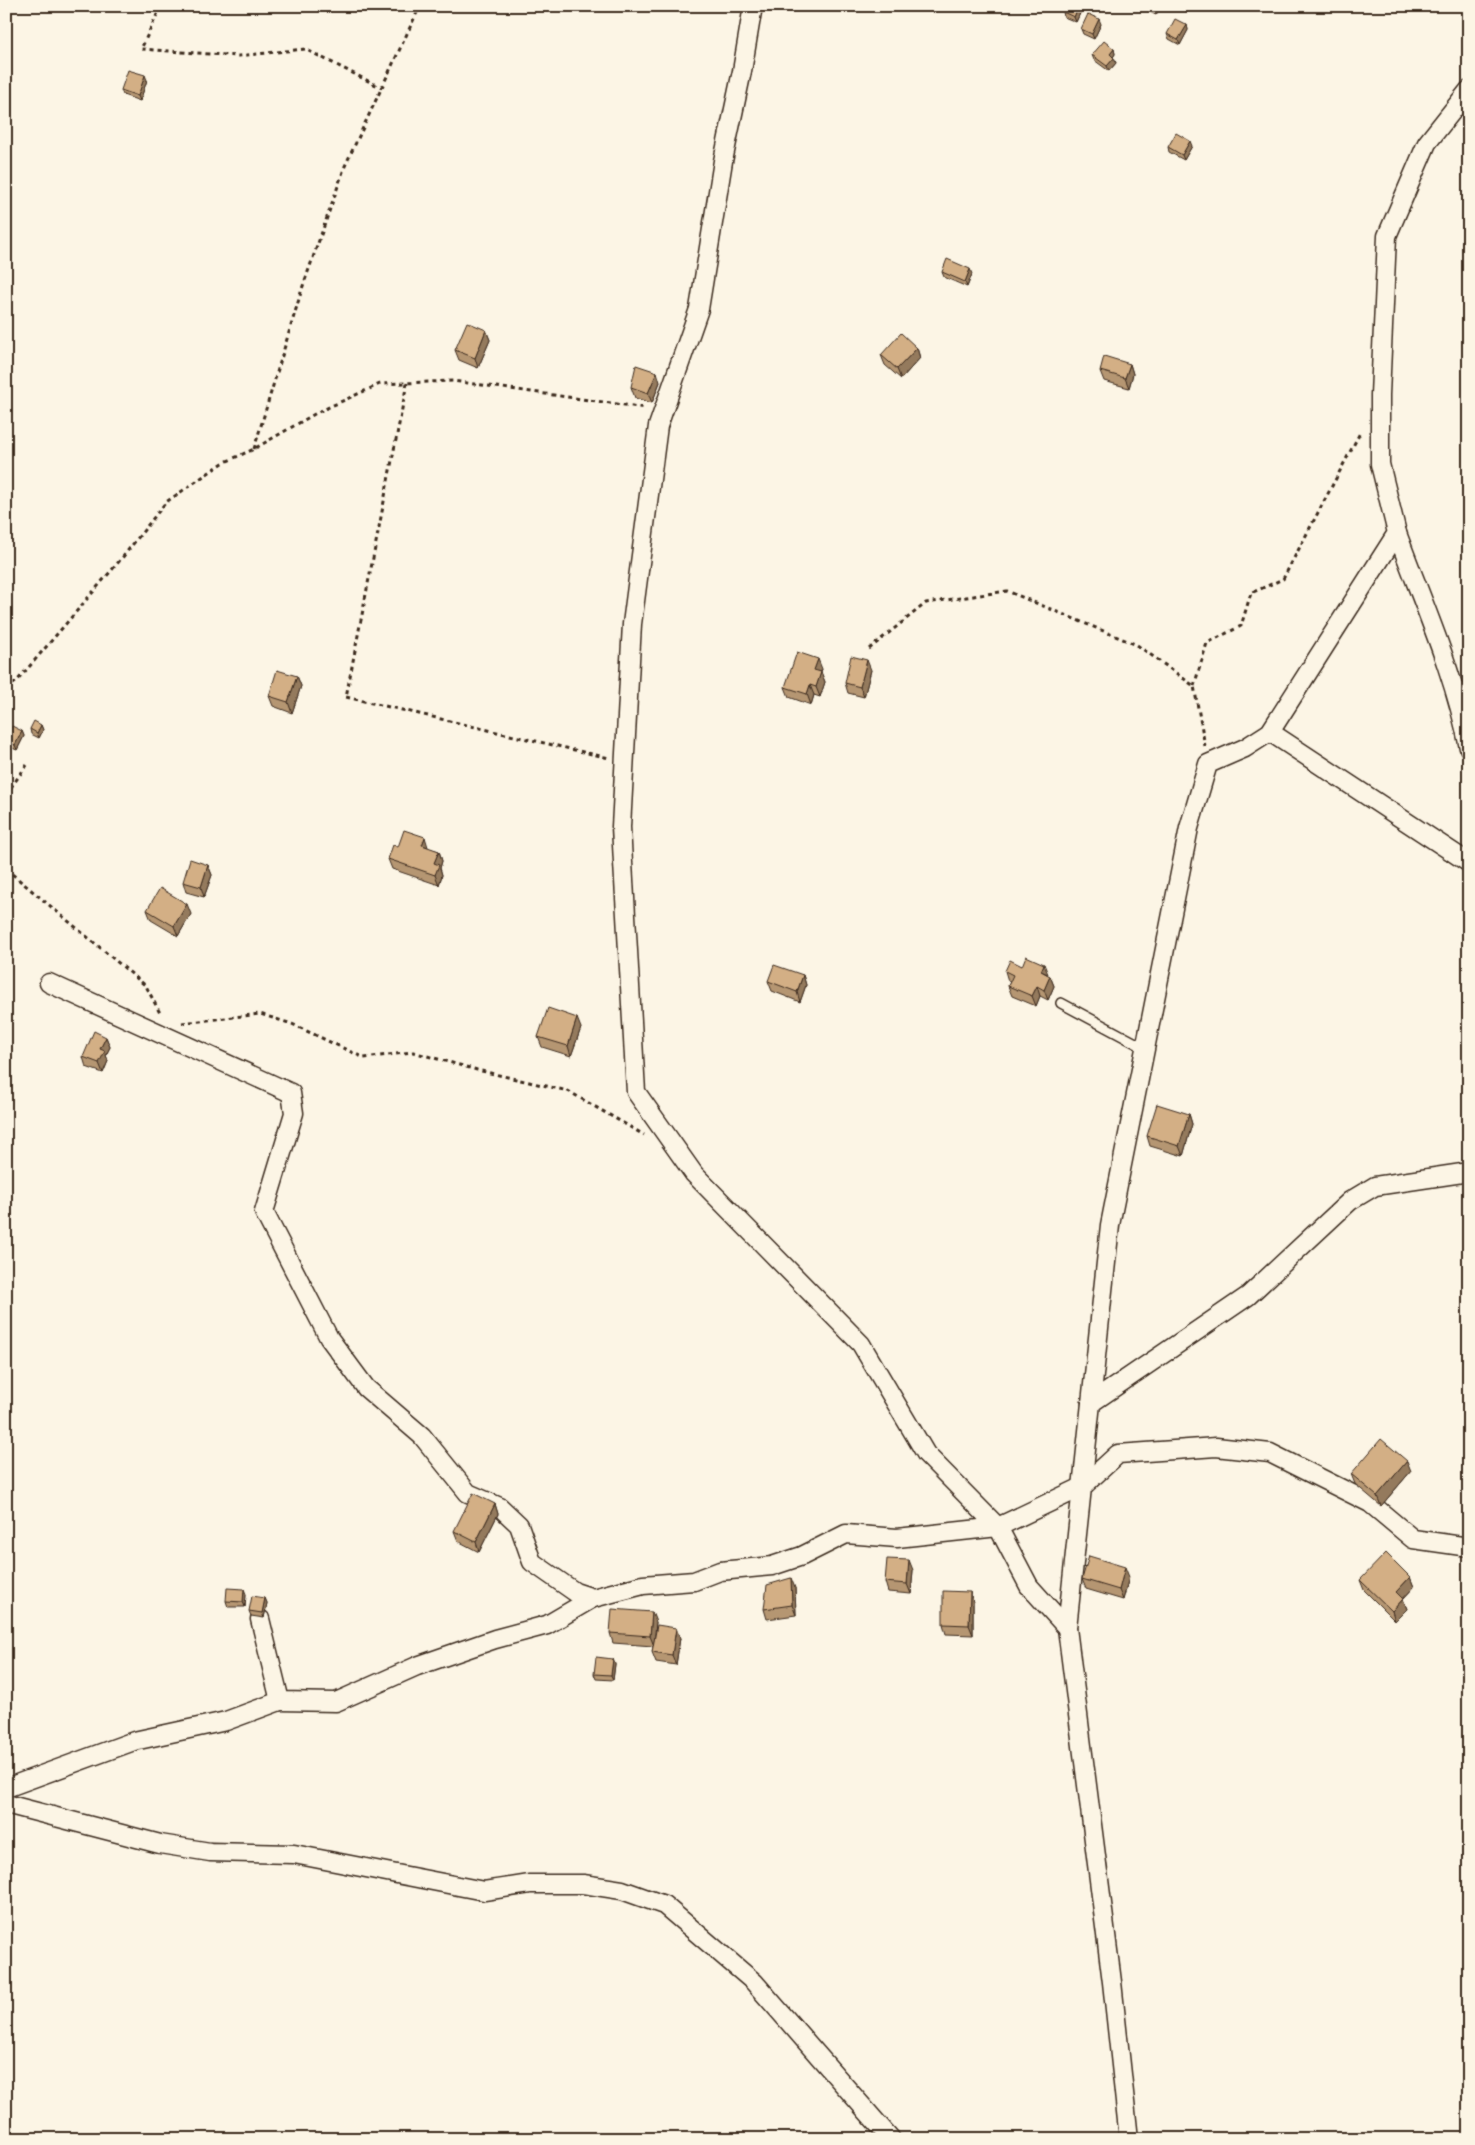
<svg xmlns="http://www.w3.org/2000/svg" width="1475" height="2145" font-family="'Comic Neue',sans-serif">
<rect width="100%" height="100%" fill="#fcf5e5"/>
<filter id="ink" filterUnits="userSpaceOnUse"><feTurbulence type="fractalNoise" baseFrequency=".02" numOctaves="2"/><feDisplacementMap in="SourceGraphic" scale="10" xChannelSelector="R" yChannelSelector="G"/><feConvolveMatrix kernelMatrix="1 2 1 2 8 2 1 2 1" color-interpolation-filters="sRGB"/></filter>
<g filter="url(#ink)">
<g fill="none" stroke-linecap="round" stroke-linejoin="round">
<g stroke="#3b2a1e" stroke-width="12">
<path id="lane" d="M1061,1003L1145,1048"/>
</g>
<g stroke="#3b2a1e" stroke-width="21">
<g id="street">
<path d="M753,6L742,71L723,161L699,309L658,426L632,624L621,827L636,1092L694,1174L861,1344L926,1454L998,1527"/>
<path d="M1397,533C1423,604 1455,674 1469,748"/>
<path d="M1270,732L1469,863"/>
<path d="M49,983L291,1093L294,1113L264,1212L329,1338L366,1388L422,1436L468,1493L500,1507L519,1525L532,1562L575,1592L593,1598L643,1585L694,1581L720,1571L772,1566L802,1556L846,1534L897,1538L998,1527"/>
<path d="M1091,1403L1248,1296L1350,1201L1375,1186L1469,1172"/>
<path d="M260,1619L280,1701L336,1702L417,1666L495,1639L547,1625L593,1598"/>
<path d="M1067,1628L1029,1586L998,1527L1082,1487L1118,1454L1216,1447L1270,1453L1370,1503L1413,1539L1469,1547"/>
<path d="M6,1788L134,1741L226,1721L280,1701"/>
<path d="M6,1804L160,1844L210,1852L294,1854L484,1891L530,1884H583L622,1890L664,1905L754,1982L891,2139"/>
<path d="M1129,2139L1112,1982L1067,1628L1110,1225L1189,828L1208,764L1245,748L1270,732L1397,533L1380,464V395L1387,236L1427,143L1469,90"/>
</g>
</g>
<g stroke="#3b2a1e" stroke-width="3" stroke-dasharray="4 4" stroke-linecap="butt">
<path d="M161,6L141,49L238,56L305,49L382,88"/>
<path d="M407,383L346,697L609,758"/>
<path d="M254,449L302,289L345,166L420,6"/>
<path d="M869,649L926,603L1007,591L1137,645L1194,686L1205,746"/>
<path d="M1194,686L1207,643L1241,626L1251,593L1283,579L1361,431"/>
<path d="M6,689L17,681L122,558L166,502L223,463L254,449L318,412L380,384L453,381L646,408"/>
<path d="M6,794L27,765"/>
<path d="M6,869L146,986L161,1015"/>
<path d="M182,1023L260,1014L292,1024L364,1058L413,1052L477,1070L568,1091L644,1135"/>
</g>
<use href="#lane" stroke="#fcf5e5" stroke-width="9"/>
<use href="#street" stroke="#fcf5e5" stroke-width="18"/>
</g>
<g fill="#b59672" stroke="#3b2a1e">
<path d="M1065,6H1081L1082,9L1076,22L1064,17L1063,12Z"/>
<path d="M1138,6H1160L1156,15Z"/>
<path d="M1101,24L1094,39L1083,34L1081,29Z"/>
<path d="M1187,25L1188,30L1180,45L1169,39L1167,34Z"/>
<path d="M1114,49L1115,54L1113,57L1116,63L1109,71L1094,60L1092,55Z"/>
<path d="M147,80L140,101L123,95L121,90Z"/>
<path d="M1192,146L1184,160L1169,152L1168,147Z"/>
<path d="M942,272L972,274L967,287L944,277Z"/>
<path d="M486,330L490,340L478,368L459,360L455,350Z"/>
<path d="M917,348L920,358L901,379L885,365L881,355Z"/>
<path d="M1130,364L1133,374L1129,388L1104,381L1100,371Z"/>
<path d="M660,382L652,403L635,398L631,387Z"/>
<path d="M822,669L821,672L825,682L820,697L814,695L811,705L789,697L785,687Z"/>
<path d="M871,670L864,697L848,693L845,683Z"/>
<path d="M297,676L301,686L292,713L273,706L269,696Z"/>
<path d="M41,725L43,730L39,738L31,734L30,729Z"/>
<path d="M22,731L24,736L17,750L7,746L6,738Z"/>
<path d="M398,847L428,848L439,851L442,861L440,868L442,875L439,885L392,869L388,859Z"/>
<path d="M208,865L212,875L204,897L186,892L183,882Z"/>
<path d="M147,910L191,914L178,936L151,920Z"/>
<path d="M1022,966L1050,976L1054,986L1048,1000L1040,996L1036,1006L1012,996L1008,986L1010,982L1008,981L1005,971Z"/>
<path d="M803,975L806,985L800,1002L772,991L768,981Z"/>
<path d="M581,1028L571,1056L542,1047L538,1037Z"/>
<path d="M106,1037L110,1047L106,1055L108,1061L103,1073L86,1067L83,1057Z"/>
<path d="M1189,1114L1192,1124L1183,1156L1150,1146L1147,1136Z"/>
<path d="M1411,1471L1381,1506L1355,1484L1351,1474Z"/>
<path d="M495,1504L498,1514L479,1552L458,1541L454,1531Z"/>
<path d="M913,1570L911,1594L888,1592L885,1582Z"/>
<path d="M1129,1577L1123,1600L1086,1589L1082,1579Z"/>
<path d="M1410,1577L1414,1587L1403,1599L1407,1609L1395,1621L1364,1590L1360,1580Z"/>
<path d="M795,1588L796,1615L767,1619L764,1609Z"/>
<path d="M246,1594L245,1607H228L226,1601Z"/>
<path d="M265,1598L267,1603L264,1618L251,1616L249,1611Z"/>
<path d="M973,1602V1635L946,1634L943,1624Z"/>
<path d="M656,1622L654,1639L680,1638L676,1665L656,1662L652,1652L653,1646L613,1643L610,1633Z"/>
<path d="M615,1664L613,1680L596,1679L594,1674Z"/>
</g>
<g fill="#947a5d" stroke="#3b2a1e">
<path d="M1079,6H1081L1082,9L1076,22L1074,17Z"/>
<path d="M1156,6H1160L1156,15L1154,10Z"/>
<path d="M1099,19L1101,24L1094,39L1092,34Z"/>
<path d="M1187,25L1188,30L1180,45L1178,40Z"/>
<path d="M1114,49L1115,54L1112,59L1110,54Z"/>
<path d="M1114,58L1116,63L1109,71L1107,66Z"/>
<path d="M145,75L147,80L140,101L138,96Z"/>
<path d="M1190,141L1192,146L1184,160L1182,155Z"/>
<path d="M970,269L972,274L967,287L965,282Z"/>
<path d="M486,330L490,340L478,368L475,358Z"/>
<path d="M917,348L920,358L901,379L897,369Z"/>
<path d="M1130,364L1133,374L1129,388L1125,378Z"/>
<path d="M657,372L660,382L652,403L648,393Z"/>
<path d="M818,659L822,669L818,680L814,670Z"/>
<path d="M867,660L871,670L864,697L860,687Z"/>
<path d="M821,672L825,682L820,697L816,687Z"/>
<path d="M297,676L301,686L292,713L288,702Z"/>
<path d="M810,685L814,695L811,705L807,694Z"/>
<path d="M41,725L43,730L39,738L37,733Z"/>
<path d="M22,731L24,736L17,750L15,745Z"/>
<path d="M425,837L428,847L422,845Z"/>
<path d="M439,851L442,861L440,868L442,875L439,885L435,875L434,863Z"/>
<path d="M208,865L212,875L204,897L201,887Z"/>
<path d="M187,904L191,914L178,936L174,926Z"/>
<path d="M1044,964L1048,974L1041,971Z"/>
<path d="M803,975L806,985L800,1002L797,992Z"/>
<path d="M1050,976L1054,986L1048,1000L1044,990Z"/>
<path d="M1037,986L1040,996L1036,1006L1032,996Z"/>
<path d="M577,1018L581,1028L571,1056L568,1046Z"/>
<path d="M106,1037L110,1047L106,1055L108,1061L103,1073L99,1063L100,1049Z"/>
<path d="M1189,1114L1192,1124L1183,1156L1179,1146Z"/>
<path d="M1407,1461L1411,1471L1381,1506L1377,1496Z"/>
<path d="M495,1504L498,1514L479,1552L476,1542Z"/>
<path d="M909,1560L913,1570L911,1594L907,1584Z"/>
<path d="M1125,1567L1129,1577L1123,1600L1119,1590Z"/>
<path d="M1410,1577L1414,1587L1400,1602L1396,1592Z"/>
<path d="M791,1578L795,1588L796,1615L792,1605Z"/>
<path d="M244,1589L246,1594L245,1607L243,1602Z"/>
<path d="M970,1592L973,1602V1635L969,1625Z"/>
<path d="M265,1598L267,1603L264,1618L262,1613Z"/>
<path d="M1403,1599L1407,1609L1395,1621L1392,1611Z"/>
<path d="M652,1612L656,1622L654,1646L650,1636Z"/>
<path d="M676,1628L680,1638L676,1665L672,1655Z"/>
<path d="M613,1659L615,1664L613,1680L611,1675Z"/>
</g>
<g fill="#d3af85" stroke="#3b2a1e">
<path d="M1065,6H1079L1074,17L1063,12Z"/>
<path d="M1146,6H1156L1154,10Z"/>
<path d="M1088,14L1099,19L1092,34L1081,29Z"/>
<path d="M1175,19L1187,25L1178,40L1167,34Z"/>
<path d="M1104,41L1114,49L1110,54L1114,58L1107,66L1092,55Z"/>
<path d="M128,70L145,75L138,96L121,90Z"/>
<path d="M1176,133L1190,141L1182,155L1168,147Z"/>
<path d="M947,259L970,269L965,282L942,272Z"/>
<path d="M467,322L486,330L475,358L455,350Z"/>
<path d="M901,333L917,348L897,369L881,355Z"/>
<path d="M1104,356L1130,364L1125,378L1100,371Z"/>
<path d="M636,365L657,372L648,393L631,387Z"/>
<path d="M797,652L818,659L814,670L821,672L816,687L810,685L807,694L785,687Z"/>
<path d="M851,656L867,660L860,687L845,683Z"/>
<path d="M277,670L297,676L288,702L269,696Z"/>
<path d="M34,721L41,725L37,733L30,729Z"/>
<path d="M12,726L22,731L15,745L6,741V738Z"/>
<path d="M404,830L425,837L422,845L439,851L434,863L439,865L435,875L388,859L393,845L398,847Z"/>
<path d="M190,859L208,865L201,887L183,882Z"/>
<path d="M160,888L187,904L174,926L147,910Z"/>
<path d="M1026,956L1044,964L1041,971L1050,976L1044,990L1037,986L1032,996L1008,986L1013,975L1005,971L1010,960L1022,966Z"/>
<path d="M774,965L803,975L797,992L768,981Z"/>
<path d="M548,1008L577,1018L568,1046L538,1037Z"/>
<path d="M94,1031L106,1037L100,1049L105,1051L99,1063L83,1057Z"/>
<path d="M1157,1104L1189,1114L1179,1146L1147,1136Z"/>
<path d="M1381,1439L1407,1461L1377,1496L1351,1474Z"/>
<path d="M473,1493L495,1504L476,1542L454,1531Z"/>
<path d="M1386,1553L1410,1577L1396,1592L1403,1599L1392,1611L1360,1580Z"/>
<path d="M1089,1556L1125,1567L1119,1590L1082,1579Z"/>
<path d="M887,1559L909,1560L907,1584L885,1582Z"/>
<path d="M791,1578L792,1605L764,1609L767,1585Z"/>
<path d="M227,1588L244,1589L243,1602L226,1601Z"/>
<path d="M943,1591L970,1592L969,1625L943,1624Z"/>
<path d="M252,1596L265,1598L262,1613L249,1611Z"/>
<path d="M612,1609L652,1612L650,1636L610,1633Z"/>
<path d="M657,1625L676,1628L672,1655L652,1652Z"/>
<path d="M596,1657L613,1659L611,1675L594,1674Z"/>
</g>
</g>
<rect width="1475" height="2145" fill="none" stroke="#fcf5e5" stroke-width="25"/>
<rect x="12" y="12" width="1450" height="2120" fill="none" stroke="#3b2a1e" stroke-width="2" filter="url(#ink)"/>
</svg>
